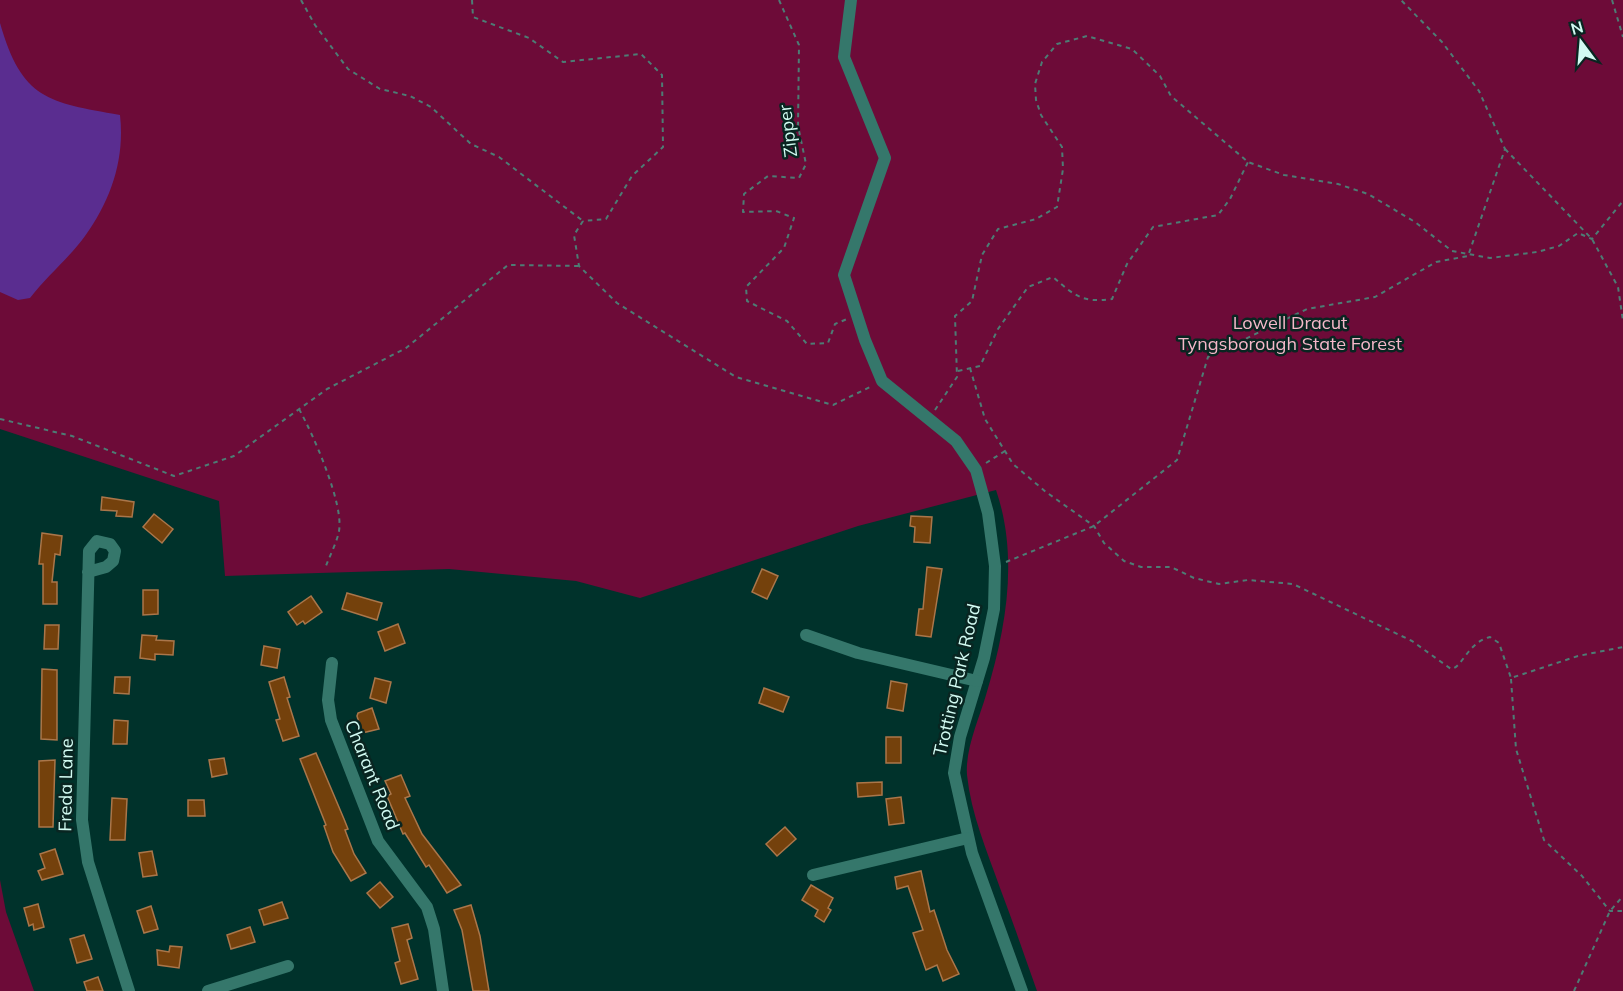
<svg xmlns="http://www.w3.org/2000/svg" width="1623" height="991" font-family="Mulish,sans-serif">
<rect width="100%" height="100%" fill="#00322b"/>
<g fill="#6d0b38">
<path d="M0,0H1623V991H1037C1025,957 1013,922 1000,888C987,851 971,814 967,775C965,749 979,719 986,695C1006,629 1019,557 996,490L858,526L640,598L576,581L449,569L225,576L219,501L0,429Z"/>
<path d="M0,880L6,912L34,991H0Z"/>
</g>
<path fill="#5a2d90" d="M0,23C22,100 48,102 120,115C125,159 111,200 85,236C69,258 47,276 30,298L18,300L0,292Z"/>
<g fill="#74410c" stroke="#aa764a" stroke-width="1.5">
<path d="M102,497L134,502L132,517L116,516L117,511L101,510Z"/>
<path d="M154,514L173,529L162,543L143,527Z"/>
<path d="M911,516L932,517L930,543L914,542L915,527L910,526Z"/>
<path d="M42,533L62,536L60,555L55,554L52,582H57V604H43V564H39Z"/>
<path d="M927,567L942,569L931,637L916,635L919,609H923Z"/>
<path d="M762,569L778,576L767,599L752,592Z"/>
<path d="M143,590H158V614L143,615Z"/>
<path d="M347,593L382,603L377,620L342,609Z"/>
<path d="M311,596L322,612L305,624L303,621L297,625L288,612Z"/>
<path d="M398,624L405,643L385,651L378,632Z"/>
<path d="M45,625H59L58,649H44Z"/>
<path d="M142,635L157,636L156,640L174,641L173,655L155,654V660L140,658Z"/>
<path d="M264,646L280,649L277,668L261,665Z"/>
<path d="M42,669L57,670V740L41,739Z"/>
<path d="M115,677H130L129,694L114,693Z"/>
<path d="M284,677L290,697L287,698L299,736L283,741L276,720L280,719L269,682Z"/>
<path d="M375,678L391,682L386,703L370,698Z"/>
<path d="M891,681L907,684L903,711L887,708Z"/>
<path d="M764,688L789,697L783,712L759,703Z"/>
<path d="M372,708L379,729L362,733L357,716L358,713Z"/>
<path d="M114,720L128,721L127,744H113Z"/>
<rect x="886" y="737" width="15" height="26"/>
<path d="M316,753L344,819L348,829L345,830L354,854L366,873L351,881L333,852L324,826L326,825L300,759Z"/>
<path d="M224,758L227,774L212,777L209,760Z"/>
<path d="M55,760L53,827H39V761Z"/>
<path d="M401,775L410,796L405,798L422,834L461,885L447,893L429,865L426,867L405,833L403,834L387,796L391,794L385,781Z"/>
<path d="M882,782V795L858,797L857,783Z"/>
<path d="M901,797L904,823L889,825L886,799Z"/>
<path d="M112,798L127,799L125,840H110Z"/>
<path d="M188,800H204L205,816H188Z"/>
<path d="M785,827L796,839L777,856L766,844Z"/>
<path d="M55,849L63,874L42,880L38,871L45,868L40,854Z"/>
<path d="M152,851L157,875L143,877L139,853Z"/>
<path d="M921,871L930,912L934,910L947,950L959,974L943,981L937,965L926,970L913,933L923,930L908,886L897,889L895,877Z"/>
<path d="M380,882L393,897L380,908L367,893Z"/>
<path d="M811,885L833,898L828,908L831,910L824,922L815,916L818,910L802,900Z"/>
<path d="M282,902L288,918L264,925L259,910Z"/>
<path d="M38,904L44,927L34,930L33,924L29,926L24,908Z"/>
<path d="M471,905L480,936L489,991H473L462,930L454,910Z"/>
<path d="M151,906L158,929L144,933L137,911Z"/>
<path d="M408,924L412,938L407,940L418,979L401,984L395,963L400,961L392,928Z"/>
<path d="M250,927L255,942L231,949L227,935Z"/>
<path d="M84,935L92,959L77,963L70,939Z"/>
<path d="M170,946L182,947L179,968L158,965L157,950L169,952Z"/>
<path d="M98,977L103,991H87L84,982Z"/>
</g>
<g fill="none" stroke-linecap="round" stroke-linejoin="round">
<g stroke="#4d7c74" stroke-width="2" stroke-dasharray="4.5 4.5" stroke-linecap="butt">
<path d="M301,0L315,25L348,69L380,89L410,96L431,107L471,144L499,157L583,221"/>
<path d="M472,0L473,17L529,38L563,62L641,54L662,75L663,147L632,176L606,219L583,221"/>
<path d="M779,0L799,45L798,126L806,164L799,178L768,176L744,194L743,212L776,211L794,218L784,248L746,287L747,301L787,321L807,344L828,343L835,324L847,319"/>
<path d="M1612,0L1623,37"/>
<path d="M1505,149L1592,239L1618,287L1623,321"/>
<path d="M583,221L574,235L579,266L617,303L736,377L833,405L870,387"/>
<path d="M970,368L985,419L1013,464L1046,492L1094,526L1104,543L1124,561L1141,567H1171L1194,578L1219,584L1248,580L1293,584L1412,641L1451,669C1462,668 1468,642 1490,637L1499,643L1511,678L1578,656L1623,647"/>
<path d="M958,371L980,366L998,329L1028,287L1053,277C1075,296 1082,303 1112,299L1127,264L1153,227L1218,215L1230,199L1248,162"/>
<path d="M299,409C313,434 344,504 339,531C337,542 330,555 326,566"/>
<path d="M935,410L957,377L955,316L972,301L982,255L998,229L1036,219L1057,207L1063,169L1062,147L1041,115L1036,100L1035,84L1042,62L1057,44L1087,36L1132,49L1160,76L1171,96L1248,162L1284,175L1338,184L1368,194L1415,222L1452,251L1490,258L1537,252L1559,246L1578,233L1592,239L1623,201"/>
<path d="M0,419L72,436L174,476L234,456L327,389L406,348L508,265L579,266"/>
<path d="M986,463L1005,451"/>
<path d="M1006,562L1094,526L1177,460L1208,357L1307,309L1375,297L1436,262L1468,256L1505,149L1479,91L1442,42L1401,0"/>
<path d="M1511,679L1516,749L1544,840L1582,876L1610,911H1623"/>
<path d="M1574,991L1610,911L1623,896"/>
</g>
<g stroke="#35776b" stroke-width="12">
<path d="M851,0L844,57L885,158L844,275L865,340L882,381L956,441L976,470L988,513L995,566L994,609L984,658L960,737L954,773L972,853L1022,991"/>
<path d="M88,572L106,567L113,561L115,551L110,544L97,541L89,551L82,820L88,862L129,991"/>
<path d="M806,635L858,653L977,681"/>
<path d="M332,663L328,700L331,720L378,841L427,907L434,929L443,991"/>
<path d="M813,875L968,838"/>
<path d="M208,991L288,966"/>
</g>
</g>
<g text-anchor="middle" stroke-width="5" stroke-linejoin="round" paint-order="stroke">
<g font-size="18" fill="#d2fbf2" stroke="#092521">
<text transform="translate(788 131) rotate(-97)" y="6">Zipper</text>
<text transform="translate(957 680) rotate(-77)" y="6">Trotting Park Road</text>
<text transform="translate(372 775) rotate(68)" y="6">Charant Road</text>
<text transform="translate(66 785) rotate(-89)" y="6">Freda Lane</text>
</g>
<g font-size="18" fill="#f5b8c9" stroke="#092521">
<text x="1290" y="329">Lowell Dracut<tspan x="1290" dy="21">Tyngsborough State Forest</tspan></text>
</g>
</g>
<g transform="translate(1581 42) rotate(344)" stroke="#092521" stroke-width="4.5" paint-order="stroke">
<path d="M0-4.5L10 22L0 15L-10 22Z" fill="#d2fbf2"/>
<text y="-9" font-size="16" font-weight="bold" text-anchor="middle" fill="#d2fbf2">N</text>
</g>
</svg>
